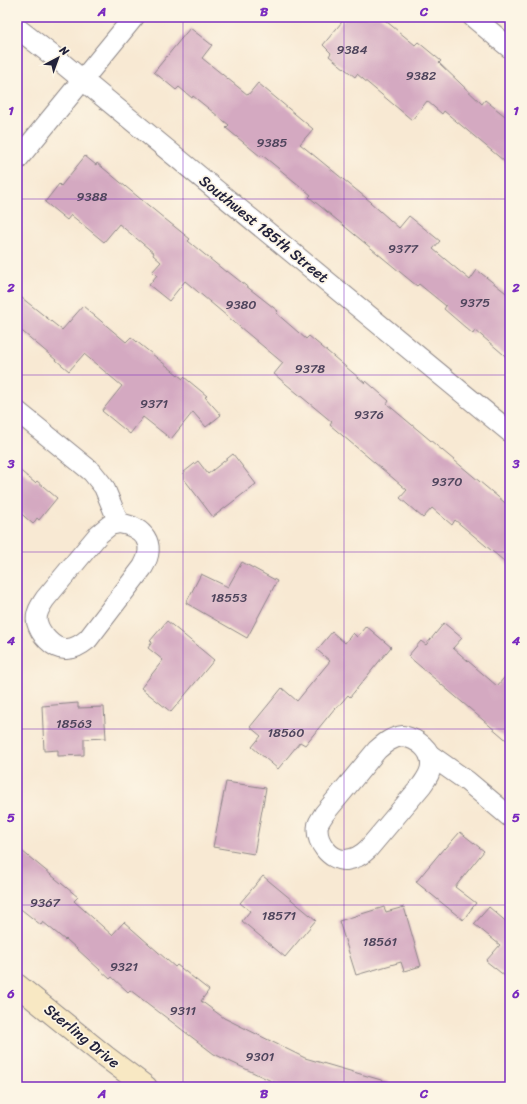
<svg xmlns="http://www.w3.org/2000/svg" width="527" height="1104" font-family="Sriracha,sans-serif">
<rect width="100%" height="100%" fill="#fcf5e5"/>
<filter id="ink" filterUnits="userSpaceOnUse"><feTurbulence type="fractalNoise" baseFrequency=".025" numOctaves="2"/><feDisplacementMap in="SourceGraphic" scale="8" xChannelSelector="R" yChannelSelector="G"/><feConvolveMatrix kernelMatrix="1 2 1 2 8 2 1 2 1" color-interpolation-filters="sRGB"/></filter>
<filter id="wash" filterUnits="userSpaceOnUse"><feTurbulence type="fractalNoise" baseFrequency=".012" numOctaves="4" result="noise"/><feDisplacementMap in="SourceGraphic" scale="16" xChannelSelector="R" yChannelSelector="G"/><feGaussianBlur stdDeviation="0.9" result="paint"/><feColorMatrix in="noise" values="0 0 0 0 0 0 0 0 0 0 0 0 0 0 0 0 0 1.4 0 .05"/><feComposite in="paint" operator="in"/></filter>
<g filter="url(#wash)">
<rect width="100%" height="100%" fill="#f8e9d3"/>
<g id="blocks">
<g fill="#d4a9c1">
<path d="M346,17H381L415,45L418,42L441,61L439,63L482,104L485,100L510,120V166L444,111L442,114L427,101L412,120L357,74L355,77L329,56L331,53L323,45Z"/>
<path d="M190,28L212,45L202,58L248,95L258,83L313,129L300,144L371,202H370L399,228L409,216L440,241L433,249L470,280L477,270L510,296V360L475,330L473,334L444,309L446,306L419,284L417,286L309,197L311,195L300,186L262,155L260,156L226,128L229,125L193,96L192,98L179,87L176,90L154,72Z"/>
<path d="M85,156L96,165L97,163L160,215L190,239L188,241L226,272L227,271L278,311L276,313L306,339L309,336L365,383L366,381L389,401L387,404L510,507V566L455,520L452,525L432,508L423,518L400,498L407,490L330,425L332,422L274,374L283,363L185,281L169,301L149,285L157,275L152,272L161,262L153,255L154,253L119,224L104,242L71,215L67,220L45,202L59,184L61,186Z"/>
<path d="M17,294L62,330L83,306L126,342L131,337L183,379L184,377L207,396L205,397L221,415L206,427L193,412L171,439L143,417L130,434L102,411L122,386L84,354L69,371L17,327Z"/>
<path d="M233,454L256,484L213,517L184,479V472L198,461L208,474Z"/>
<path d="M17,468L35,483L37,481L57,498L39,520L37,518L33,524L17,510Z"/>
<path d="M242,562L277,581L247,638L186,603L201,574L228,587Z"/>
<path d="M167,621L214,660L171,712L141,688L163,660L148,648L152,642L150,641Z"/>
<path d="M444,623L462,638L453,648L497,686L510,671V743L408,656L421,641L426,645Z"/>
<path d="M366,626L391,647L350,697L348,695L336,709L335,708L305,745L300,742L278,769L252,747L261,736L250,727L282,688L297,701L330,661L317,650L332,632L345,643L353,633L357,637Z"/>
<path d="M78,703V708L104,707L106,738L84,739V755L58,756V750L44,751L42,706Z"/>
<path d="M226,782L266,788L254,854L213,847Z"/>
<path d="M460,832L484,851L455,887L476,903L463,920L416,882L444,848L445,849Z"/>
<path d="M17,847L78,897L74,901L112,935L124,922L175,967L177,965L209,990L201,1001L224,1018L305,1058L388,1082L387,1087H284L214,1054L130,990L128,992L112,977L110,979L66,939L65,940L43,922L41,925L17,906Z"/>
<path d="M263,876L316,920L285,957L242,921L250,911L240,903Z"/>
<path d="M384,907L386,912L404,907L421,966L404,971L401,962L356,975L339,921Z"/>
<path d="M489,907L510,925V980L486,961L500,945L474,924Z"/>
</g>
</g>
</g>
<g filter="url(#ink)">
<use href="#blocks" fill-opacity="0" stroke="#8d8687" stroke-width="1"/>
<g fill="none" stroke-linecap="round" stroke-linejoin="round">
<g stroke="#8d8687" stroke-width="22">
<g id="street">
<path d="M473,17L510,48"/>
<path d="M17,28L62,63L510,432"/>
<path d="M17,160L134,17"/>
<path d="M17,411L92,472L104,487L119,523"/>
<path d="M119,523C143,527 157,543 143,567L88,639C82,644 74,650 65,649C53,649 40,634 37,622C35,614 41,605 45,599L99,534L110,525Z"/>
<path d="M403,736C417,739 432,749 431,765C431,773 426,779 422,785L368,849C362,855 355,859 346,860C330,861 315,841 318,825C319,821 322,818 324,814L377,750C385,743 392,737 403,736Z"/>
<path d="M430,755L467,781L510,817"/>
</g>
</g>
<g stroke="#8d8687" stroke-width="24">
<path id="secondary" d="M17,985L106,1057L146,1087"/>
</g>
<use href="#street" stroke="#fff" stroke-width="20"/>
<use href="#secondary" stroke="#f8e8c3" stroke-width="22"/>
</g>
</g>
<path fill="none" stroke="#7b2cbf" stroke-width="1" stroke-opacity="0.55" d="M183,17V1087M344,17V1087M17,199H510M17,375H510M17,552H510M17,729H510M17,905H510"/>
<g text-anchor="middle" stroke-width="3.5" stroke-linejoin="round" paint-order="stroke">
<g font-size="13" fill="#4e445c">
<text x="352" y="54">9384</text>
<text x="421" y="80">9382</text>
<text x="272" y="147">9385</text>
<text x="92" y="201">9388</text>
<text x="403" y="253">9377</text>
<text x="475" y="307">9375</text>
<text x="241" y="309">9380</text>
<text x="310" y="373">9378</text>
<text x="154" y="408">9371</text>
<text x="369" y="419">9376</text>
<text x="447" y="486">9370</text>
<text x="229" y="602">18553</text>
<text x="74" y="728">18563</text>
<text x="286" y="737">18560</text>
<text x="45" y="907">9367</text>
<text x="279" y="920">18571</text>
<text x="380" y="946">18561</text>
<text x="124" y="971">9321</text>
<text x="183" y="1015">9311</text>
<text x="260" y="1061">9301</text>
</g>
<g font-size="15" fill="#22223b" stroke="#fcf5e5">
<text transform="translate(264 229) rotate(39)" y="5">Southwest 185th Street</text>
<text transform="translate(82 1036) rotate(39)" y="5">Sterling Drive</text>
</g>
</g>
<rect width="527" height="1104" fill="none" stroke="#fcf5e5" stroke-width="44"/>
<g transform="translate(58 58) rotate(41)" stroke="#fcf5e5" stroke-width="3" paint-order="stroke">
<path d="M0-3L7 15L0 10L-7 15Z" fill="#22223b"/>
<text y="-6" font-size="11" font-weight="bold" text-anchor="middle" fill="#22223b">N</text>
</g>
<rect x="22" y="22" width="483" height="1060" fill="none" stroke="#7b2cbf" stroke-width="1.5"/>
<g font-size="13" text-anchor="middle" font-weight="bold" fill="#7b2cbf">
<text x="102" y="16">A</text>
<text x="264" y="16">B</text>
<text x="424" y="16">C</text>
<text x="11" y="115">1</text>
<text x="516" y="115">1</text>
<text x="11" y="292">2</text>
<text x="516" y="292">2</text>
<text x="11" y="468">3</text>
<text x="516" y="468">3</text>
<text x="11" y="645">4</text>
<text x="516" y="645">4</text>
<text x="11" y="822">5</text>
<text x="516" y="822">5</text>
<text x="11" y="998">6</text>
<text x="516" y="998">6</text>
<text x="102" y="1098">A</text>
<text x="264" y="1098">B</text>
<text x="424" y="1098">C</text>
</g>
</svg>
